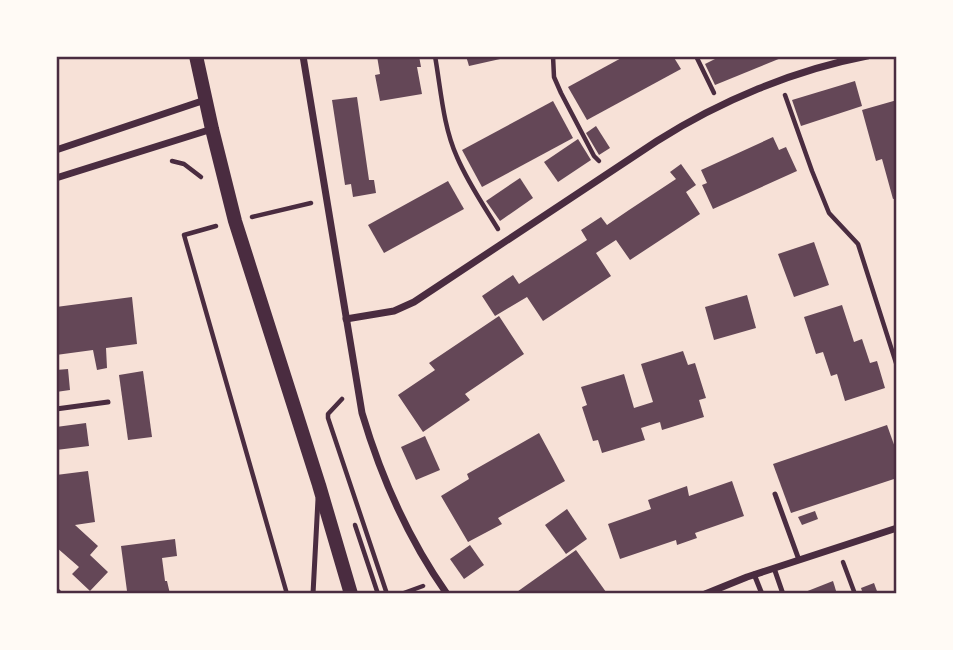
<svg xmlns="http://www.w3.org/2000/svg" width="953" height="650" font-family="Lora,serif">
  <rect width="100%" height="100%" fill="#f7e1d7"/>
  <g fill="#644757">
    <path d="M377,56H419L421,67H417L422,94L380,101L375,75L380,74Z"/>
    <path d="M466,56H509V57L469,66Z"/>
    <path d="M625,56H673L681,69L587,120L568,87Z"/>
    <path d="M721,56H786L715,85L705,64Z"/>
    <path d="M855,81L862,106L801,126L792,100Z"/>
    <path d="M357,97L369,180H374L376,193L353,197L351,184L345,185L332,100Z"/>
    <path d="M897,100V198L893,199L882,159L876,161L862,110Z"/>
    <path d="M553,101L573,138L482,187L462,150Z"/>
    <path d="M596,126L610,148L599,155L586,133Z"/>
    <path d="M773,137L779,150L786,147L797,171L713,209L702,185L707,183L701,170Z"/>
    <path d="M578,139L591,160L558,182L544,162Z"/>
    <path d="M681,164L696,185L686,192L700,214L630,260L616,240L596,253L611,276L543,321L527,297L495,316L482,296L513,275L519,284L587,240L581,230L601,217L607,225L629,210L676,179L670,172Z"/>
    <path d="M520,178L533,198L500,221L486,201Z"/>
    <path d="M448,181L464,209L384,253L368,225Z"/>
    <path d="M814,242L829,285L794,297L778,254Z"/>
    <path d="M747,295L756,328L714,340L705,307Z"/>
    <path d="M132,297L137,344L106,348L107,368L97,370L93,350L56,355V307Z"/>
    <path d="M842,305L854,342L862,339L870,363L877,361L885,388L845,401L837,374L831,376L823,352L816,354L804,317Z"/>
    <path d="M499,316L524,354L465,394L470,400L423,432L398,395L435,370L429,363Z"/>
    <path d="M683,351L688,365L695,363L706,398L699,400L704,417L662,430L660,422L641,428L645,440L602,453L598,440L593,441L582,407L587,405L581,387L624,374L634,408L653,402L641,364Z"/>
    <path d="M68,369L70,390L56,392V370Z"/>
    <path d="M143,371L152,437L128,440L119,375Z"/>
    <path d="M86,423L89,446L56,450V427Z"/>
    <path d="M887,425L897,453V478L791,513L773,464Z"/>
    <path d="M539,433L565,481L498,518L502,524L468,542L441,496L469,479L467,474Z"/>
    <path d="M425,436L440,470L416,480L401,447Z"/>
    <path d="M88,471L95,522L75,525L98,546L90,555L108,572L90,591L72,574L79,567L56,547V475Z"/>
    <path d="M732,481L744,516L695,533L697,538L677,545L676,540L620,559L608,524L651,509L648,500L687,486L689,496Z"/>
    <path d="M567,509L587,539L566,554L545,525Z"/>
    <path d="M815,511L818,519L802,525L798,517Z"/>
    <path d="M175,539L177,556L162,558L165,581H167L170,594H130L129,591H127L121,546Z"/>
    <path d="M470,545L484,565L464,579L450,559Z"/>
    <path d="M576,550L606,592L603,594H514Z"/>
    <path d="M833,581L837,594H800Z"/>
    <path d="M874,583L878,594H863L861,588Z"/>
  </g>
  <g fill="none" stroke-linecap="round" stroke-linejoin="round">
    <g stroke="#4a2c40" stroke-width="4.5">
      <path d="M435,56C441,90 443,126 457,157C468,183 484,206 498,229"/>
      <path d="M553,56L554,77L561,93L594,156L599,161"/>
      <path d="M696,56L714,93"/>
      <path d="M785,95L812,171L829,213L858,244L897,366"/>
      <path d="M172,161L184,164L201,177"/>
      <path d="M252,217L311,203"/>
      <path d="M216,226L184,235L287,594"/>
      <path d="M342,399L328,414V418L387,594"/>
      <path d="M355,525L378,594"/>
      <path d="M843,562L855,594"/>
      <path d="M401,594L423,586"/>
    </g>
    <g stroke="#4a2c40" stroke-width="5">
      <path d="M56,409L108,402"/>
      <path d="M775,494L799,560"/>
      <path d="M774,568L783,594"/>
      <path d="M754,574L762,594"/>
      <path d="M313,594L318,499"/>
    </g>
    <g stroke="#4a2c40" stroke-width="7">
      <path d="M303,56L362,413C381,477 409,540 447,594"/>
      <path d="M56,150L205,100"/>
      <path d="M56,178L212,129"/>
      <path d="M346,319L394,311L414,302L657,141C720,101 794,70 867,56"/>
      <path d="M56,591L59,594"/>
      <path d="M705,594L747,577L897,528"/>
    </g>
    <path stroke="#4a2c40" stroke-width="14" d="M196,56L212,129L235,221L319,485L351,594"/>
  </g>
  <rect width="953" height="650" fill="none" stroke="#fffaf5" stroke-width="116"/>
  <rect x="58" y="58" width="837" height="534" fill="none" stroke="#4a2c40" stroke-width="2.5"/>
</svg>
